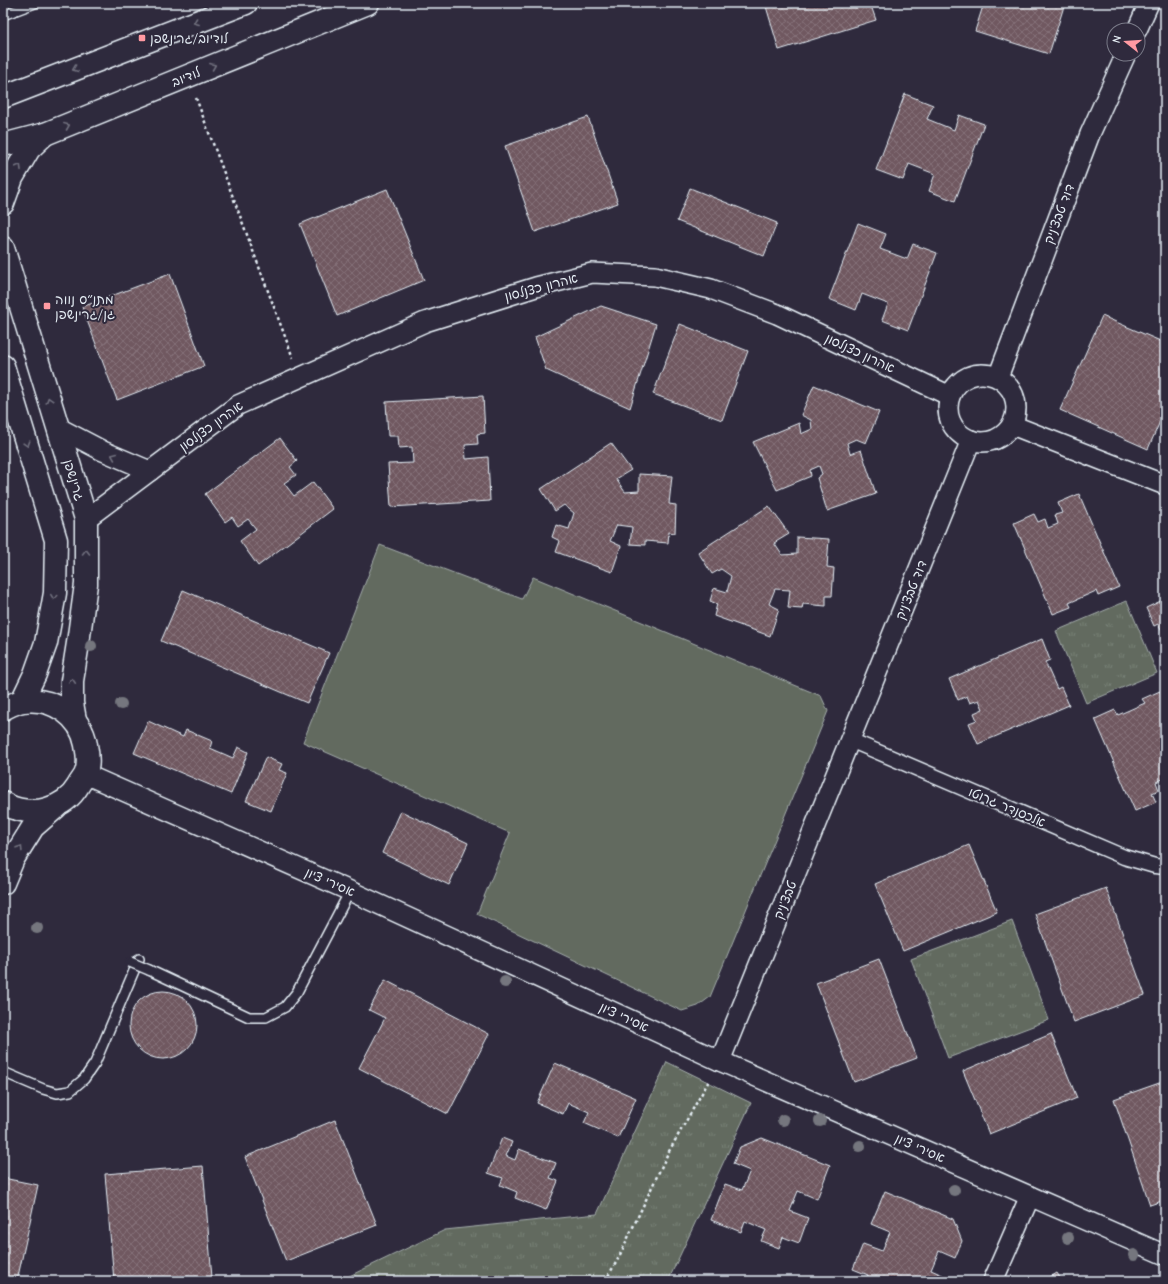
<svg xmlns="http://www.w3.org/2000/svg" width="1168" height="1284" font-family="'Comic Neue','Playpen Sans Hebrew',sans-serif">
  <defs>
    <pattern id="park-tufts" width="24" height="20" patternUnits="userSpaceOnUse"><rect width="24" height="20" fill="#626b5f"/><path d="M3 7l-1-3M5 7V3M7 7l1-3M15 17l-1-3M17 17v-4M19 17l1-3" fill="none" stroke="#788177"/></pattern>
    <pattern id="building-cross-hatch" width="8" height="8" patternUnits="userSpaceOnUse"><rect width="8" height="8" fill="#6f5860"/><path d="M0 0l8 8M0 8l8-8" fill="none" stroke="#847078"/></pattern>
  </defs>
  <rect width="100%" height="100%" fill="#2f2a3d"/>
  <filter id="ink" filterUnits="userSpaceOnUse"><feTurbulence type="fractalNoise" baseFrequency=".025" numOctaves="2"/><feDisplacementMap in="SourceGraphic" scale="8" xChannelSelector="R" yChannelSelector="G"/><feConvolveMatrix kernelMatrix="1 2 1 2 8 2 1 2 1" color-interpolation-filters="sRGB"/></filter>
  <g filter="url(#ink)">
    <path fill="#626b5f" stroke="#a5aeac" d="M380,545L522,599L533,577L821,696L828,711L710,997L698,1006L682,1011L477,914L510,833L303,742Z"/>
    <g fill="url(#park-tufts)" stroke="#a5aeac">
      <path d="M1127,601L1157,673L1086,703L1056,631Z"/>
      <path d="M1012,921L1049,1020L948,1058L911,959Z"/>
      <path d="M667,1062L751,1103L668,1281H339L445,1230L597,1214Z"/>
    </g>
    <g fill="url(#building-cross-hatch)" stroke="#e8f1f8">
      <path d="M765,3H870L876,20L779,50Z"/>
      <path d="M984,3H1065L1049,54L975,31Z"/>
      <path d="M905,94L933,105L927,119L954,130L959,115L984,124L955,201L929,191L935,174L909,164L903,180L876,170Z"/>
      <path d="M588,117L618,203L535,232L505,146Z"/>
      <path d="M690,188L777,223L764,256L677,221Z"/>
      <path d="M387,189L424,280L337,316L300,224Z"/>
      <path d="M858,223L886,234L880,249L907,259L913,244L937,253L908,330L882,320L888,304L862,294L856,310L829,299Z"/>
      <path d="M170,274L204,366L117,400L82,307Z"/>
      <path d="M601,306L656,324L630,408L546,370L535,337Z"/>
      <path d="M1102,316L1165,343V410L1148,449L1060,410Z"/>
      <path d="M680,324L748,351L722,420L653,394Z"/>
      <path d="M814,385L879,412L866,443L856,439L847,443L850,454L861,450L876,494L827,511L817,478L822,474L819,466L810,470L811,476L777,490L753,442L799,423L801,434L812,429L811,420L801,415Z"/>
      <path d="M483,396L485,433L477,434L478,444L465,445L466,459L488,457L490,501L391,507L388,464L413,463L412,447L399,448L398,436H388L386,402Z"/>
      <path d="M280,438L297,461L290,467L296,475L284,483L294,496L313,482L333,509L258,566L240,541L256,529L248,519L238,526L232,517L225,522L205,494Z"/>
      <path d="M611,443L631,470L616,479L625,492L639,491V474L672,476L669,504L676,505L675,533L669,532L668,543L645,541V545L630,544L632,527L617,525L610,541L621,546L612,572L556,552L560,541L552,537L556,525L569,529L574,513L564,505L555,511L541,489Z"/>
      <path d="M1079,494L1119,587L1098,596L1096,591L1069,603L1071,607L1053,614L1014,523L1034,514L1038,522L1045,519L1048,528L1058,524L1055,515L1062,513L1058,503Z"/>
      <path d="M769,506L789,534L774,543L782,555L797,554V537L829,539L827,567L834,568L832,596H826V606L803,604L802,609L788,608L790,590L775,589L769,604L779,609L770,636L714,616L717,604L710,601L714,588L727,592L731,576L721,569L712,574L698,552Z"/>
      <path d="M183,590L329,653L307,703L161,641Z"/>
      <path d="M1165,599V638L1158,624L1154,626L1146,608Z"/>
      <path d="M1042,639L1050,660L1045,662L1057,689L1061,687L1069,705L978,744L969,723L977,720L974,713L983,709L979,700L970,703L967,696L958,700L949,679Z"/>
      <path d="M1160,691L1165,703V778L1156,782L1159,790L1152,793L1156,802L1135,811L1095,719L1115,710L1118,715L1145,703L1142,699Z"/>
      <path d="M148,721L183,737L186,730L212,741L210,748L233,758L238,747L248,752L231,794L134,753Z"/>
      <path d="M266,757L282,764L279,770L287,773L271,811L246,801Z"/>
      <path d="M401,811L468,843L449,885L382,853Z"/>
      <path d="M969,845L997,912L903,951L875,884Z"/>
      <path d="M1106,888L1145,995L1074,1022L1035,914Z"/>
      <path d="M879,959L917,1058L854,1082L816,983Z"/>
      <path d="M385,980L489,1034L448,1114L359,1068L385,1018L369,1010Z"/>
      <circle cx="163" cy="1025" r="34"/>
      <path d="M1051,1034L1077,1098L989,1134L963,1071Z"/>
      <path d="M555,1063L636,1098L618,1138L584,1123L589,1112L568,1103L563,1114L537,1103Z"/>
      <path d="M1165,1081V1200L1150,1205L1114,1099Z"/>
      <path d="M335,1120L377,1225L286,1261L245,1157Z"/>
      <path d="M502,1138L512,1142L506,1156L515,1160L519,1149L556,1163L550,1178L558,1181L546,1210L515,1198L517,1192L500,1185L503,1178L488,1173Z"/>
      <path d="M762,1138L830,1165L817,1199L798,1191L790,1211L808,1218L799,1243L783,1237L779,1248L761,1241L766,1230L745,1221L741,1232L711,1220L725,1184L742,1190L750,1171L733,1164L740,1147Z"/>
      <path d="M203,1166L212,1278L174,1281H114L105,1174Z"/>
      <path d="M3,1178L38,1185L17,1281H3Z"/>
      <path d="M885,1191L953,1219L962,1241L955,1258L939,1251L931,1270L947,1277L946,1281H866L868,1275L853,1269L863,1244L882,1251L890,1232L871,1224Z"/>
      <path d="M1057,1273L1062,1281H1044Z"/>
    </g>
    <g fill="none" stroke-linecap="round" stroke-linejoin="round">
      <g stroke="#e8f1f8" stroke-width="12">
        <g id="service">
          <path d="M3,15L35,3"/>
          <path d="M149,970L249,1017H266L285,1007L297,992L350,891"/>
          <path d="M3,1072L43,1089L57,1093L70,1091L84,1079L95,1063L139,959"/>
        </g>
      </g>
      <g stroke="#e8f1f8" stroke-width="17">
        <path id="pedestrian" d="M850,740L1124,857L1155,866L1165,867"/>
      </g>
      <g stroke="#e8f1f8" stroke-width="22">
        <g id="minor">
          <path d="M1137,30L1149,3"/>
          <circle cx="982" cy="408" r="34"/>
          <path d="M998,377L1090,134L1126,54"/>
          <path d="M1012,425L1165,485"/>
          <path d="M57,427L103,451L150,471"/>
          <path d="M86,519L238,405L425,322L536,287L592,273L655,276L711,289L777,314L950,396"/>
          <path d="M85,774L350,891L720,1061L1165,1255"/>
          <path d="M720,1061L971,440"/>
          <path d="M993,1281L1030,1196"/>
        </g>
      </g>
      <g stroke="#e8f1f8" stroke-width="25">
        <g id="tertiary">
          <path d="M3,248L86,519V584L78,643L72,681V703L75,720"/>
          <path d="M3,366L56,540L55,593L46,643L35,674L22,701"/>
          <path d="M3,709C9,706 16,702 23,701C53,697 81,716 86,745C88,755 89,767 85,775C83,779 80,782 78,786C71,798 61,805 47,809C33,813 16,811 3,803"/>
          <path d="M3,883L13,859L33,827L56,807"/>
        </g>
      </g>
      <g stroke="#e8f1f8" stroke-width="25">
        <g id="secondary">
          <path d="M3,97L246,3"/>
          <path d="M3,145L45,134L368,3"/>
          <path d="M3,203L12,178L29,149L45,134"/>
        </g>
      </g>
      <g stroke="#e8f1f8" stroke-width="2.5" stroke-dasharray="3 3" stroke-linecap="butt">
        <path d="M196,98L293,358"/>
        <path d="M605,1281L617,1261L668,1153L710,1079"/>
      </g>
      <use href="#service" stroke="#2f2a3d" stroke-width="9"/>
      <use href="#pedestrian" stroke="#2f2a3d" stroke-width="14"/>
      <use href="#minor" stroke="#2f2a3d" stroke-width="19"/>
      <use href="#tertiary" stroke="#2f2a3d" stroke-width="22"/>
      <use href="#secondary" stroke="#2f2a3d" stroke-width="22"/>
      <g stroke="#e8f1f8" stroke-width="12" stroke-linecap="butt">
        <path id="service-bridge" d="M130,962L149,970"/>
      </g>
      <use href="#service-bridge" stroke="#2f2a3d" stroke-width="9"/>
    </g>
    <g fill="#74767e">
      <circle cx="91" cy="646" r="6"/>
      <circle cx="121" cy="704" r="6"/>
      <circle cx="37" cy="928" r="6"/>
      <circle cx="505" cy="982" r="6"/>
      <circle cx="783" cy="1120" r="6"/>
      <circle cx="820" cy="1121" r="6"/>
      <circle cx="860" cy="1146" r="6"/>
      <circle cx="954" cy="1190" r="6"/>
      <circle cx="1068" cy="1238" r="6"/>
      <circle cx="1134" cy="1255" r="6"/>
    </g>
    <defs><path id="oneway-chevron" d="M-2-3.5L2.5 0L-2 3.5" fill="none" stroke-width="1.6" stroke-linecap="round" stroke-linejoin="round"/></defs>
    <g stroke="#70707e">
      <use href="#oneway-chevron" transform="translate(196 22) rotate(159)"/>
      <use href="#oneway-chevron" transform="translate(213 66) rotate(-22)"/>
      <use href="#oneway-chevron" transform="translate(75 69) rotate(159)"/>
      <use href="#oneway-chevron" transform="translate(67 126) rotate(-22)"/>
      <use href="#oneway-chevron" transform="translate(19 167) rotate(-60)"/>
      <use href="#oneway-chevron" transform="translate(49 400) rotate(-107)"/>
      <use href="#oneway-chevron" transform="translate(27 444) rotate(73)"/>
      <use href="#oneway-chevron" transform="translate(114 456) rotate(-157)"/>
      <use href="#oneway-chevron" transform="translate(86 552) rotate(-90)"/>
      <use href="#oneway-chevron" transform="translate(54 597) rotate(98)"/>
      <use href="#oneway-chevron" transform="translate(72 681) rotate(-86)"/>
      <use href="#oneway-chevron" transform="translate(20 848) rotate(-58)"/>
    </g>
  </g>
  <g fill="#ff9aa2" stroke="#2f2a3d" stroke-width="1.5">
    <rect x="138" y="34" width="8" height="8" rx="2"/>
    <rect x="43" y="302" width="8" height="8" rx="2"/>
  </g>
  <g text-anchor="middle" dominant-baseline="central" stroke-width="4" stroke-linejoin="round" paint-order="stroke">
    <g font-size="13" fill="#e8f1f8" stroke="#2f2a3d" text-anchor="start">
      <text x="150" y="38">לודיוב/גרינשפן</text>
      <text x="55" y="299">מתנ״ס נווה<tspan x="55" dy="15">גן/גרינשפן</tspan></text>
    </g>
    <g font-size="13" fill="#e8f1f8" stroke="#2f2a3d">
      <text transform="translate(186 77) rotate(-22)">לודיוב</text>
      <text transform="translate(1059 214) rotate(-69)">דוד טבצ'ניק</text>
      <text transform="translate(541 287) rotate(-15)">אהרון כצנלסון</text>
      <text transform="translate(860 353) rotate(25)">אהרון כצנלסון</text>
      <text transform="translate(211 426) rotate(-36)">אהרון כצנלסון</text>
      <text transform="translate(74 480) rotate(73)">גרינשפן</text>
      <text transform="translate(911 590) rotate(-68)">דוד טבצ'ניק</text>
      <text transform="translate(1007 807) rotate(23)">אלכסנדר גרוטו</text>
      <text transform="translate(330 882) rotate(24)">אסירי ציון</text>
      <text transform="translate(785 900) rotate(-68)">טבצ'ניק</text>
      <text transform="translate(624 1017) rotate(25)">אסירי ציון</text>
      <text transform="translate(920 1148) rotate(24)">אסירי ציון</text>
    </g>
  </g>
  <rect width="1168" height="1284" fill="none" stroke="#2f2a3d" stroke-width="16"/>
  <rect x="8" y="8" width="1152" height="1268" fill="none" stroke="#e8f1f8" stroke-width="1.5" filter="url(#ink)"/>
  <g transform="translate(1126 42) rotate(287)"><circle r="19" fill="#2f2a3d" stroke="#797a88"/>
  <path d="M0-3L7 15L0 10L-7 15Z" fill="#ff9aa2"/>
  <text y="-6" font-size="11" font-weight="bold" text-anchor="middle" fill="#e8f1f8">N</text>
  </g>
</svg>
